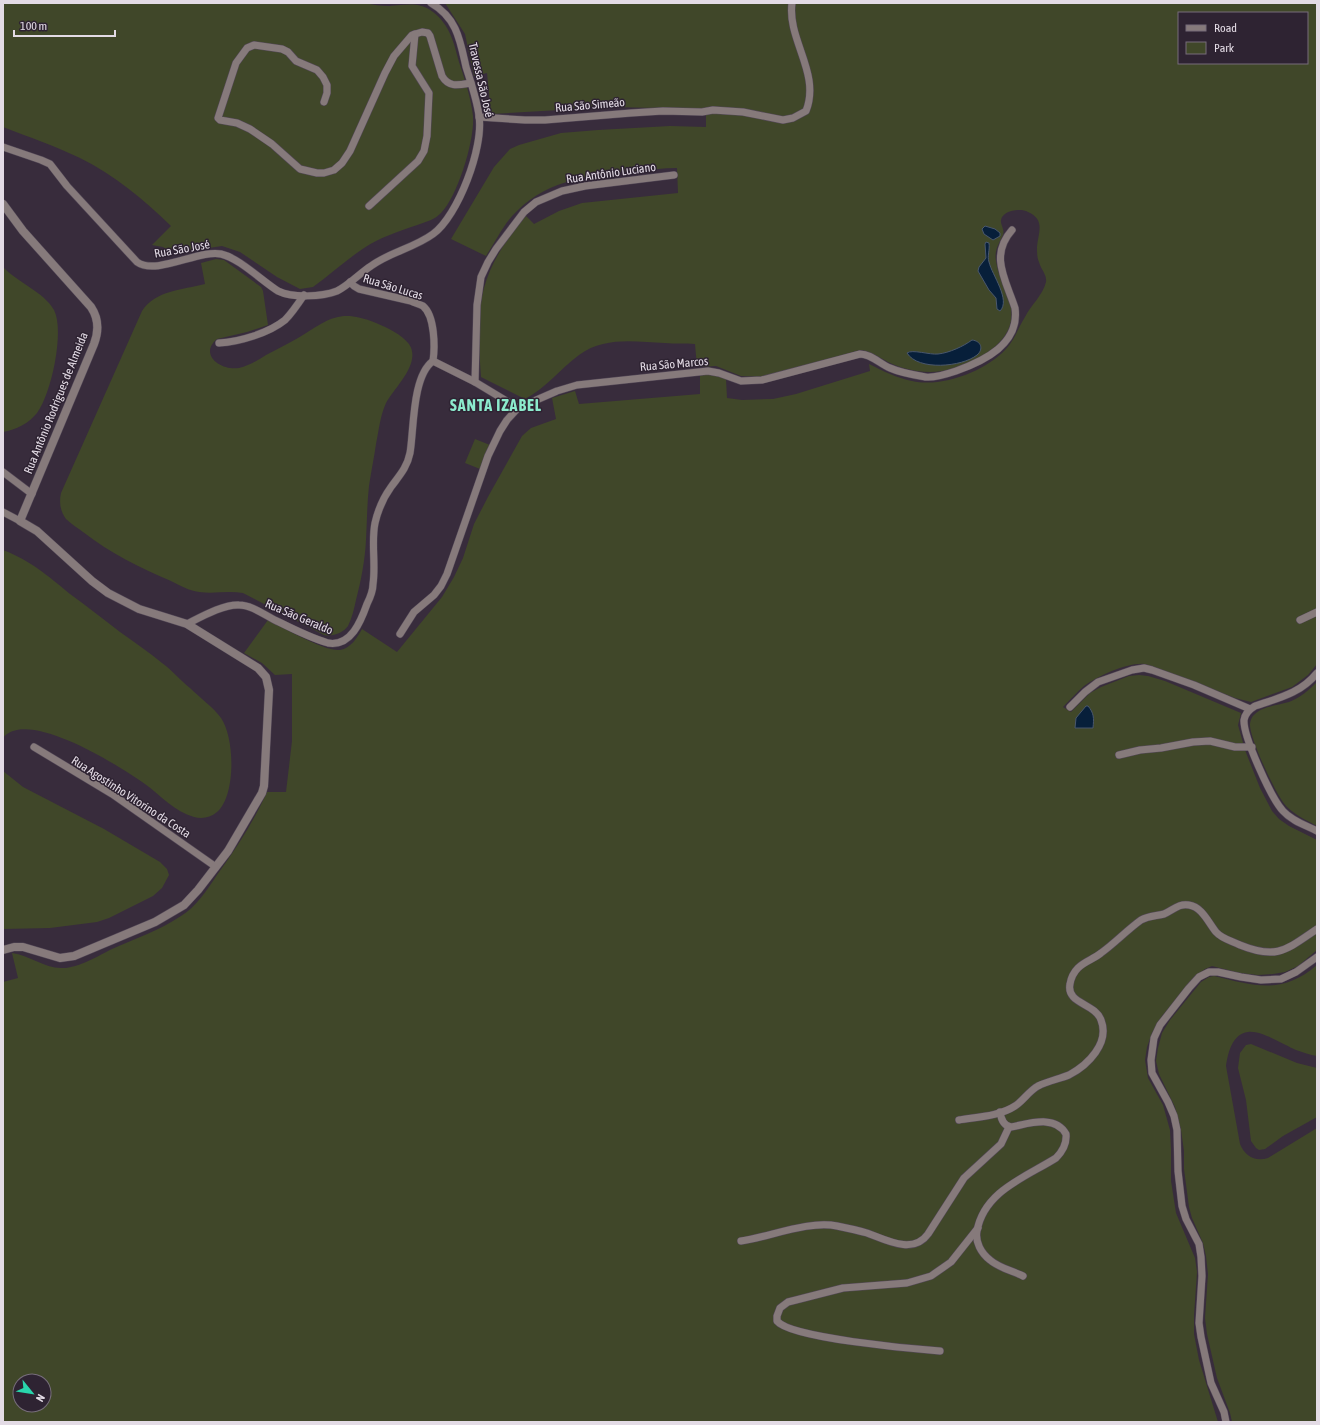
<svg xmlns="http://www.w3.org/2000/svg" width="1320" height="1425" font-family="'Asap Condensed',sans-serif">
  <rect width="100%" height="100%" fill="#382c3c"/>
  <g fill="#404729" fill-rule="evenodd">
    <path d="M3,3H365C373,5 381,6 389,6C406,5 419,1 433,12C450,25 454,43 459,62C465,80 471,98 473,116C475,139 458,196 441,213C438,216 435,218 431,220C413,227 394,232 376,241C353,253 334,272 313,287L300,289L277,277L240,252L222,246L196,250H168L163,247L152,245L171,226C144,200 115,175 80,158C55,146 29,137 3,127Z"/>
    <path d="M445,3H1317V664L1308,675L1292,687L1251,702L1235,698L1157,668C1153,667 1149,665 1145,664C1128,662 1098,676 1084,686C1077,692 1070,700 1063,707L1071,712L1090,693L1101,687L1129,676L1139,675L1148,676L1165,681L1241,713L1238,725L1245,750L1260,788L1272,811L1279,819L1289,826L1317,840V950L1298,966L1285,972L1273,974L1258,975L1240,973L1212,966L1205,969L1196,976L1162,1016L1152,1033L1147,1047L1145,1060L1148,1078L1163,1105L1170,1130L1171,1149V1181L1176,1213L1195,1258L1197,1272L1194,1315V1334L1199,1360L1218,1422H3V982L18,978L12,953C29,955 44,968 61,968C77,969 98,956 112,949C135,939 160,930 181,916C196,907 207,890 217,875C236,849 254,821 267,792H286L292,741V674L275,675L262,663L244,653L268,620C282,627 325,652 340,650C351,648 357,638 362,629L397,652L442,597L454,577L463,558L474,524L489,495L522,436L531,428L556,419L552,398L575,391L579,404L700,394V374L715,375L726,379L727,398L742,400L773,399L796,394L870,371L869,364C883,371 897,378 912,381C942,388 986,371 1006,349C1015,339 1018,328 1025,317C1031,305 1043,295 1046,282C1047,274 1041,270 1039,262C1037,258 1037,252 1037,247C1038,233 1046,220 1028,212C1021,208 1003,210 1001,220C1000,225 1005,229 1003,235C999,244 994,250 996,261C998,277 1008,292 1011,308C1018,343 970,367 942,371C924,374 905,370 888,362C879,357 870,351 860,350L771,375L759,377L741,376L716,366L697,367L695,344C685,343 675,344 665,343C636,342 605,336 579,355C560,369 546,388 525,399L481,377C479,350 477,313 484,288C491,262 508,236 526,216L534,224L559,211L582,203L678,193L677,168C663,168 648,170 634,171C592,175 549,179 517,211C504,223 496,241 486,256L451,239L494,167L510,149L519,145L561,133L598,130L670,126L706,127V109L611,107L491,114L487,73L474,76L465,34ZM1179,13H1307V63H1179ZM20,1381H44V1405H20Z"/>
    <path d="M216,259L224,260L261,287L263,291L268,325L247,332L217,339C198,355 222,371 239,368C249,366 258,360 266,355C277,349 288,344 298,338C329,319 339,308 376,323C388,328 401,334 409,344C422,363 394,388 386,403C380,416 379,430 376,444C374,458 371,472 369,486C367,504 367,522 366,540C365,560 361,581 356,600C354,609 352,618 348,626C343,633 332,637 324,635L243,593C227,590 210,595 194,591C186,589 179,585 171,581C140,568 110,553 83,532C78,528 71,524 66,519C60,511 59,502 61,493L142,311C156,290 182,290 205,284L201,263Z"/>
    <path d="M3,267C17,282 44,292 54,310C65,331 51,395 37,413C29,423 16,430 3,432Z"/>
    <path d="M475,439L490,445L480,469L465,463Z"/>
    <path d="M3,550C31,561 47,575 70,594C87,606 103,619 120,632C134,642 149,652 162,663C172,670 180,680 190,688C200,698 213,707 221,718C235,738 236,796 217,812C210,818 202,819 194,817C175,812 160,795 145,784C121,767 27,707 3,738Z"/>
    <path d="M1317,682V826C1306,820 1295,815 1286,806C1276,795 1250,739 1250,725C1250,721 1252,716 1255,714C1263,706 1279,705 1289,702C1300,698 1309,690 1317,682Z"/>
    <path d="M3,771L23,787L104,829L160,862L167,869L169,875L162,888L153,896L109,918L97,922L50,928L3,929Z"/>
    <path d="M1317,965V1056C1310,1055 1303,1052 1296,1050C1284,1045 1261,1030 1248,1032C1232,1034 1228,1053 1226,1066L1240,1144C1245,1156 1255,1162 1268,1158L1317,1128V1422H1232L1230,1413L1217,1378L1207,1334L1205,1318L1208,1274L1206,1256L1203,1243L1192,1218L1189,1207L1184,1169V1151L1181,1130L1175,1107L1159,1074L1156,1061L1158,1048L1162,1033L1170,1020L1201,982L1209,977L1214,976C1255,986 1282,995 1317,965Z"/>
    <path d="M1251,1044L1297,1063L1317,1068V1117L1283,1136L1265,1149L1259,1150L1256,1148L1251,1141L1246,1100L1238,1068L1240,1053L1246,1045Z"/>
  </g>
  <g fill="#071f3a" stroke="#49576d">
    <path d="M985,226L995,229L1000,233V236L993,240L984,234L982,229Z"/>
    <path d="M986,242L989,243C990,250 987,256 989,262C992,275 1011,300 1000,311L997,309L996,298L989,290L978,271L979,267L986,258L985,244Z"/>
    <path d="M972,340C981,341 984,349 977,355C962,367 918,371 907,353C912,349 930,355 938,354C949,353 964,346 972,340Z"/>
    <path d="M1086,706H1088C1094,713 1094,718 1093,728H1075L1076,718Z"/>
  </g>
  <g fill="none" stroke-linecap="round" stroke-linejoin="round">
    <g stroke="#534857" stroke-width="8">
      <g id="minor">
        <path d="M324,102L327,93V85L323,77L317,70L296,61L288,52L282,49L254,45L247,48L236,63L218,118L220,120L237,123L250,129L272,144L300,169L317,173H324L334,170L342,163L350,151L385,73L394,56L412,35L422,32L428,33L430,36L442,76C449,88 459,85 471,83"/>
        <path d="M479,117L525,120H545L631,113L663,111L702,112L713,110L743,112L783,120L793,118L806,111C821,73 787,40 792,3"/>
        <path d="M3,147L41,160L50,164L67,186L137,262C156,276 200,249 221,254C239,258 262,281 278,291C292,298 322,297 337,291C349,285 360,273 371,266C390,252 414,248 433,234C458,216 484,147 479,116C477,100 471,83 466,67C460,40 457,18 431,3"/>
        <path d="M369,206L418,161L424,151L427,136L429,93L412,66L415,34"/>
        <path d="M350,282L354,286L359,289L411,301C415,303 419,304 423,306C435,316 435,347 433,361"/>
        <path d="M219,343C239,342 269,333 285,320C292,313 298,304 304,295"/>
        <path d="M433,361L475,382L518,408"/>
        <path d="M475,382L477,305L481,277L488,262L496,249L524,212L536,202L562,191L585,186L674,175"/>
        <path d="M3,472L32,494"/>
        <path d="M3,512L20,521"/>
        <path d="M1300,620L1317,612"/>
        <path d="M187,624C201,617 224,604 239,605C253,605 267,617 279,622C295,630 311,638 328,643C351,647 361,621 367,604C370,598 373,591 373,584C376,564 371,542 375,523C378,510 383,498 391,487C399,476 407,468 410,453C414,430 412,376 433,361"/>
        <path d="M400,634L414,612L434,595L441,586L447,574L488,456L500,431L507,420L518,408L557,391L577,385L708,371L719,373L741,381L762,380L860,354C871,354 880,364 890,368C901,373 914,375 926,377C935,378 947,374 956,371C984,361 1020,344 1015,308C1006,280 989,256 1012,230"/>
        <path d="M1317,673C1301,693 1279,698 1255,706C1250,709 1245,713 1244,720C1243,736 1271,798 1283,811C1292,821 1305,825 1317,831"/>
        <path d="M1070,707L1085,692L1098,682L1132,670L1144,668L1152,670L1194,685L1250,709"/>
        <path d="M34,747L112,794L216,867"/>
        <path d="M1119,755L1140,750L1161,748L1193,742L1210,741L1235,747H1252"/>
        <path d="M1000,1112C1001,1119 1004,1126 1011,1127C1028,1124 1055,1114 1066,1134C1067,1144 1063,1151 1056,1158C1026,1177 984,1191 977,1231C975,1242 981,1253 990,1260C999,1268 1013,1271 1023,1276"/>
        <path d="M959,1120C977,1117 1000,1116 1015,1106C1023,1101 1029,1091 1038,1086C1048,1081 1059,1079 1069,1075C1088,1065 1110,1043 1101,1020C1095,1003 1066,1004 1070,984C1071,978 1074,972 1078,968C1085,961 1094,959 1101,953C1115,943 1127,930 1141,920C1148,916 1156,916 1164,914C1173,910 1179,903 1189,905C1202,907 1208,922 1216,932C1222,939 1232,941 1240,945C1277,960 1286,950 1317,929"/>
        <path d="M741,1241C769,1237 809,1220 837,1226C847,1228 857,1230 867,1233C886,1240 913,1255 928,1234L964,1178L1001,1144L1009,1127"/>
        <path d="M940,1351C913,1349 790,1338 777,1321V1316L780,1308L788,1302L796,1300L843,1288L907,1283L931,1276L951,1262L978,1228"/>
        <path d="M1226,1422L1224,1412L1211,1383L1201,1337L1199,1323L1202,1276L1201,1257L1199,1244L1186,1219L1182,1206L1178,1171L1177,1130L1174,1116L1168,1102L1152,1073L1151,1060L1154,1038L1160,1025L1189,988L1199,977L1209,972H1218L1241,977L1261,980L1281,979L1296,972L1317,957"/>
      </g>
    </g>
    <g stroke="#534857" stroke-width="9">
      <path id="tertiary" d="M3,204L23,231L91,307C99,319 99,331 94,344L20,521L37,531L92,581L108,593L139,609L187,624L258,668L266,677L269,690L264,786L262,793L228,851L198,890L184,905L155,922L74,956L60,958L23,947H14L3,950"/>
    </g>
    <use href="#minor" stroke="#867a7b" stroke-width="7"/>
    <use href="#tertiary" stroke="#867a7b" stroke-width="8"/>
  </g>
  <g text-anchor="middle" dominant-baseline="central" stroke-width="3" stroke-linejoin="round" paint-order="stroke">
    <g font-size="12" fill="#e3dbe5" stroke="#2e2332">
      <text transform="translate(481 80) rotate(77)">Travessa São José</text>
      <text transform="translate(590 105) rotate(-5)">Rua São Simeão</text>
      <text transform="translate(611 173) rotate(-8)">Rua Antônio Luciano</text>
      <text transform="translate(182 249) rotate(-10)">Rua São José</text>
      <text transform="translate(393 287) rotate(17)">Rua São Lucas</text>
      <text transform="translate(674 364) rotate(-5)">Rua São Marcos</text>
      <text transform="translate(56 403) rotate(-68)">Rua Antônio Rodrigues de Almeida</text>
      <text transform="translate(299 617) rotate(23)">Rua São Geraldo</text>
      <text transform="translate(131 797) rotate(33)">Rua Agostinho Vitorino da Costa</text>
    </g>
    <g font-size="16" font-weight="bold" letter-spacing="1" fill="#8cebcd" stroke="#2e2332">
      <text x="496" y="405">SANTA IZABEL</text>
    </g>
  </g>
  <rect width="1320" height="1425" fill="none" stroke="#e3dbe5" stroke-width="8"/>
  <rect x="1178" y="12" width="130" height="52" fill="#2e2332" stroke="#766d7a"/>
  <rect x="1186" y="25" width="20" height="6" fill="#867a7b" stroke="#766d7a"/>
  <text x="1214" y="32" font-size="12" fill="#e3dbe5">Road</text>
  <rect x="1186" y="42" width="20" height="12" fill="#404729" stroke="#766d7a"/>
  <text x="1214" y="52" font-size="12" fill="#e3dbe5">Park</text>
  <g transform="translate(32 1393) rotate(120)"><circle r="19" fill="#2e2332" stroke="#766d7a"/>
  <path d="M0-3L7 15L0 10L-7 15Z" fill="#29d5ac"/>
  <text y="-6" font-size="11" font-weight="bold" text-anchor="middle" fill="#e3dbe5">N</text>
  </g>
  <path d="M14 30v6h101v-6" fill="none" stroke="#e3dbe5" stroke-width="2"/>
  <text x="20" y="30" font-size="12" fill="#e3dbe5" stroke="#2e2332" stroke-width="3" paint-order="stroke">100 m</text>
</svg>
